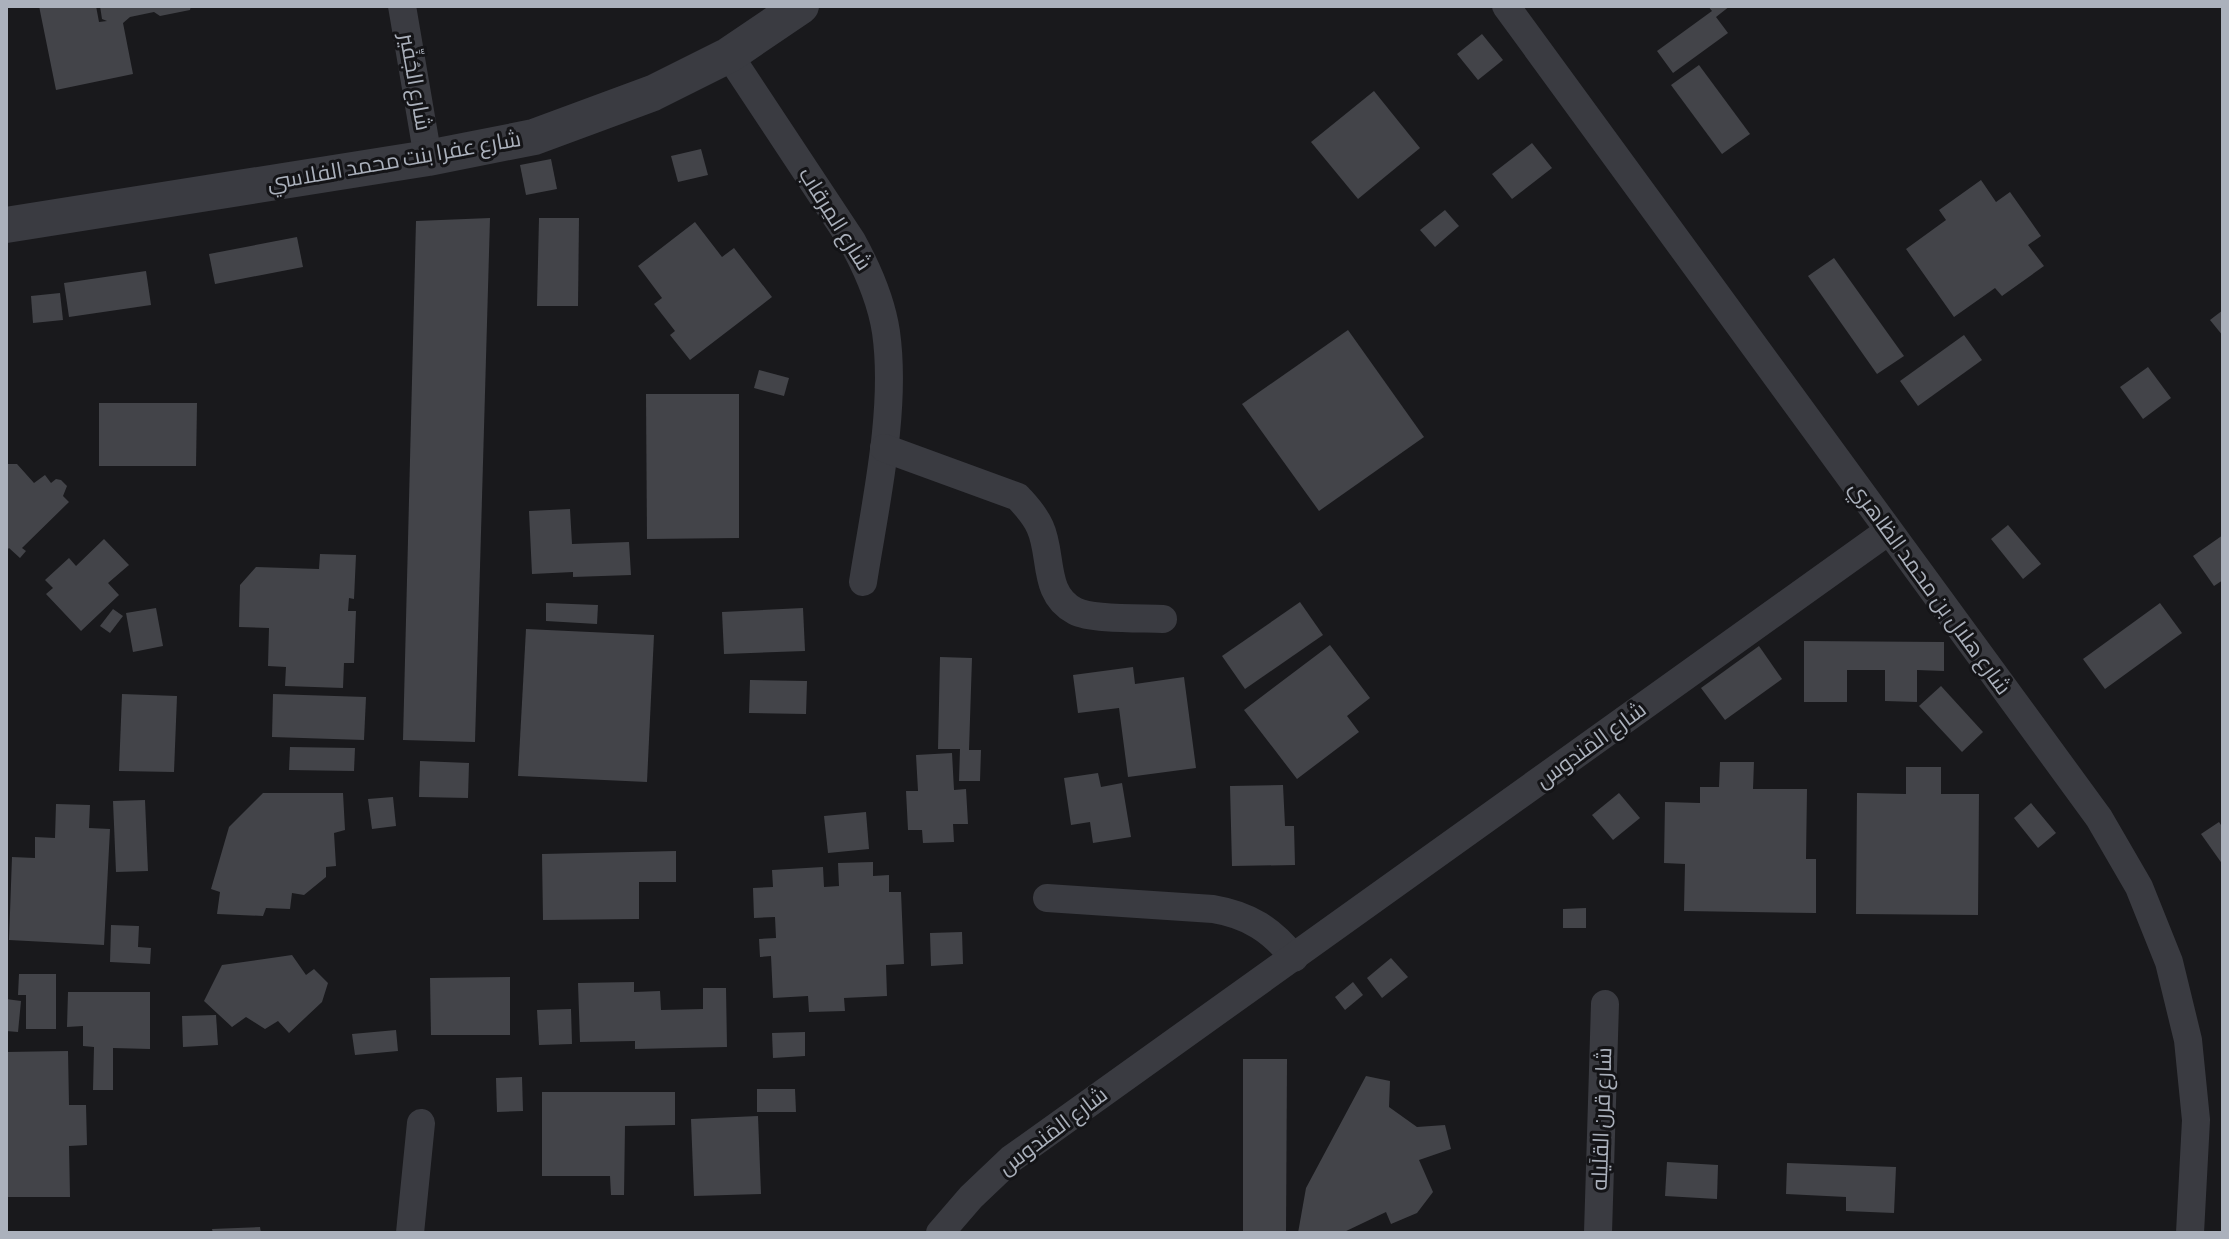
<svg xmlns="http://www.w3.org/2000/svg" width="2229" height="1239" font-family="'Alegreya Sans',Cairo,sans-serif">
  <rect width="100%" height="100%" fill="#19191c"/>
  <g fill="#434449">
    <path d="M39,6H96L99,22L107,21L102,19L100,6H191L190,10L160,16L154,12L130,17L123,23L133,74L56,90Z"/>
    <path d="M1708,6H1730L1716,17L1728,33L1673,73L1657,51L1712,11Z"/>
    <path d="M1482,34L1503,60L1478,80L1457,54Z"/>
    <path d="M1699,65L1750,134L1722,154L1671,85Z"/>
    <path d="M1374,91L1420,148L1358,199L1311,142Z"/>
    <path d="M1532,143L1552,168L1512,199L1492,174Z"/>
    <path d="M701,149L708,175L678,182L671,156Z"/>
    <path d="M551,159L557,189L526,195L520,165Z"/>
    <path d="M1981,180L1996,202L2010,192L2041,236L2028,245L2044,266L2002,296L1995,288L1954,317L1906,249L1946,220L1939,210Z"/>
    <path d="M1445,210L1459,226L1435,247L1420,230Z"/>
    <path d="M490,218L475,742L403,740L416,221Z"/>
    <path d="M539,218H579L578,306H537Z"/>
    <path d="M695,222L722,257L734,248L772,297L690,360L670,335L675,331L654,304L662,298L638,266Z"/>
    <path d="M297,237L303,267L215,284L209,254Z"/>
    <path d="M1834,258L1904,356L1877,374L1808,276Z"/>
    <path d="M146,271L151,305L69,317L64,283Z"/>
    <path d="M60,293L63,320L33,323L31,296Z"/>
    <path d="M2223,310V336L2210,320Z"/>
    <path d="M1348,330L1424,437L1319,511L1242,404Z"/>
    <path d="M1964,335L1982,360L1918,406L1900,381Z"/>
    <path d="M2148,367L2171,398L2143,419L2120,387Z"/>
    <path d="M759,370L789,378L784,396L754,388Z"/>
    <path d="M646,394H739V538L647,539Z"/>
    <path d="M99,403H197L196,466H99Z"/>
    <path d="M6,464H17L34,483L45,475L51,483L56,479L61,480L67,486L63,496L69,502L22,548L26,551L20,558L9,548L6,551Z"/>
    <path d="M570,509L572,544L629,542L631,575L573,577V572L532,574L529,511Z"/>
    <path d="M2008,525L2041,564L2023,579L1991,539Z"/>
    <path d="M2223,535V580L2214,586L2193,556Z"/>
    <path d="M104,539L129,565L108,583L119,595L81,631L46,594L53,588L45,580L69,558L76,566Z"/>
    <path d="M320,554L356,555L354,599L349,598L348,611H356L354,663H344L343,688L285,686L286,667L268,666L269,628L239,627L240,585L256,567L319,569Z"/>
    <path d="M1300,602L1323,635L1245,689L1222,656Z"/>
    <path d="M546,603L598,605L597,624L546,621Z"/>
    <path d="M2160,603L2182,633L2105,689L2083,659Z"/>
    <path d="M156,608L163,646L133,652L126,613Z"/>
    <path d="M803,608L805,651L724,654L722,612Z"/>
    <path d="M113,609L123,616L110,633L100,626Z"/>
    <path d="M526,629L654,635L647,782L518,776Z"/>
    <path d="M1804,641L1944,642V671L1917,670V702L1885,701V670H1847V702H1804Z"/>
    <path d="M1330,645L1370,698L1347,716L1359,732L1297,779L1244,710Z"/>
    <path d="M1759,646L1782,679L1725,720L1701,688Z"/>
    <path d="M940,657L972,658L969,750H981L980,781H959L960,749H938Z"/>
    <path d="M1133,667L1135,684L1184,677L1196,768L1128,777L1119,708L1078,713L1073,675Z"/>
    <path d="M750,680L807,681L806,714L749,713Z"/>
    <path d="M1941,686L1983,732L1962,752L1919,706Z"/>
    <path d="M122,694L177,696L174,772L119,771Z"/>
    <path d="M273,694L366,697L364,740L272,737Z"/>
    <path d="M290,747L355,748L354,771L289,770Z"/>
    <path d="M952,753L954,790L966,789L968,824H953L954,842L923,843L922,830H908L906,791H918L916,755Z"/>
    <path d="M420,761L469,763L468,798L419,797Z"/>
    <path d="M1720,762H1754L1753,789H1807L1806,859H1816V913L1684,911L1685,864L1664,863L1665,802L1700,803V787H1719Z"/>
    <path d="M1906,767H1941V794H1979L1978,915L1856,914L1857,793L1906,794Z"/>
    <path d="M1098,773L1101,787L1122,783L1131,837L1093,843L1090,822L1071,825L1064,778Z"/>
    <path d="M1283,785L1285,826H1294L1295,865L1232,866L1230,786Z"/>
    <path d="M263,793H343L345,830L334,833L336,866L326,867V877L304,895L292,893L290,909L266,908L263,916L217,914L220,892L211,889L229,827Z"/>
    <path d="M1619,793L1640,818L1613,840L1592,815Z"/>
    <path d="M393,797L396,826L372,829L368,799Z"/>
    <path d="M145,800L148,871L116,872L113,801Z"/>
    <path d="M2031,803L2056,833L2038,848L2014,818Z"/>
    <path d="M56,804L90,805L89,828L110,829L104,945L9,940L12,857L35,858V837L55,838Z"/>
    <path d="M866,812L869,849L828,853L824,816Z"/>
    <path d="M2219,822L2223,828V865L2201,834Z"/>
    <path d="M676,851V882H639V919L543,920L542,854Z"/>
    <path d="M873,862V876L889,875V892H901L904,964L886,965L887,996L844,998L845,1011L809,1012L808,996L773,998L771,956L760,957L759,939L776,938L775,917L754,918L753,888L773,887L772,870L823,867L824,887L839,886L838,863Z"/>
    <path d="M1586,908V928H1563V909Z"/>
    <path d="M111,925L139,926L138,947L151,948L150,964L110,962Z"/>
    <path d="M962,932L963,964L931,966L930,933Z"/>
    <path d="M292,955L306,975L314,969L328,983L322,1002L289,1033L278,1021L265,1029L246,1017L232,1027L204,1001L222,965Z"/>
    <path d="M1391,958L1408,977L1382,998L1367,978Z"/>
    <path d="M19,974H56V1029H26V995H18Z"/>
    <path d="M510,977V1035H431L430,978Z"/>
    <path d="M634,982V992L660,991L661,1010L703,1009V988H726L727,1047L635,1049V1041L580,1042L578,983Z"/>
    <path d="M1353,982L1363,995L1345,1010L1335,997Z"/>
    <path d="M68,992H150V1049L113,1048V1090H93L94,1047L83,1046V1026L67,1027Z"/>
    <path d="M6,999L21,1001L18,1032L6,1031Z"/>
    <path d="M571,1009L572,1044L539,1045L537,1010Z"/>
    <path d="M216,1015L218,1045L183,1047L182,1016Z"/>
    <path d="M396,1030L398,1051L355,1055L352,1034Z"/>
    <path d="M805,1032V1056L773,1058L772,1033Z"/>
    <path d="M68,1051L69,1105H86L87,1145L69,1146L70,1197H6V1052Z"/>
    <path d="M1243,1059H1287L1286,1233H1243Z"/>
    <path d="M1366,1076L1390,1081L1389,1107L1417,1127L1445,1125L1451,1149L1419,1160L1433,1192L1417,1213L1391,1224L1386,1212L1342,1233H1298L1306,1188Z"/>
    <path d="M522,1077L523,1111L497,1112L496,1078Z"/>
    <path d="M757,1089H795L796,1112H757Z"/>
    <path d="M542,1092H675V1125L625,1126L624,1195H611L610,1176H542Z"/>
    <path d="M758,1116L761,1194L694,1196L691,1119Z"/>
    <path d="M1667,1162L1718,1165L1717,1199L1665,1196Z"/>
    <path d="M1787,1163L1896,1167L1894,1213L1846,1211V1197L1786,1194Z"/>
    <path d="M260,1227L261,1233H213L212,1229Z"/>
  </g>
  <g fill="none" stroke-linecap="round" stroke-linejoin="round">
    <g stroke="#3a3b41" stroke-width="28">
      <path d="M402,6L428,158"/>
      <path d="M1506,6L2099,818L2139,887L2169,962L2188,1040L2196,1120L2190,1233"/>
      <path d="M729,55L852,241C868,270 881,299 886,332C897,410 875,505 863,582"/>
      <path d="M884,448L1018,497C1026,506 1035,515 1040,527C1053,555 1042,594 1075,611C1092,620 1142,618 1163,619"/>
      <path d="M1047,898L1213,909C1249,915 1272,930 1294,958"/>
      <path d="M410,1233L421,1123"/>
      <path d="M940,1233L971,1197L1011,1159L1887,532"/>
      <path d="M1598,1233L1605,1004"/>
    </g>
    <path stroke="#3a3b41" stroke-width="36" d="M6,225L428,158L534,137L653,93L729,55L801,6"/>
  </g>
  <g text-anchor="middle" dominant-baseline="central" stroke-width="6" stroke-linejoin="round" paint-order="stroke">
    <g font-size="22" fill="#abb1bc" stroke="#141417">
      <text transform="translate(415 82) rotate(80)">شارع الجُفِّير</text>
      <text transform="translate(394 161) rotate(-10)">شارع عفرا بنت محمد الفلاسي</text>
      <text transform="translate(835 219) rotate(58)">شارع المِرقاب</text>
      <text transform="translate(1930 588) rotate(54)">شارع هلال بن محمد الظاهري</text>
      <text transform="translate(1591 745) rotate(-36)">شارع المَندوس</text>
      <text transform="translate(1602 1119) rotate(-88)">شارع قرن القلَيله</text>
      <text transform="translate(1053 1131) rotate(-37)">شارع المَندوس</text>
    </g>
  </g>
  <rect width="2229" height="1239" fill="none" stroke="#abb1bc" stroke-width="16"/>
</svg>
